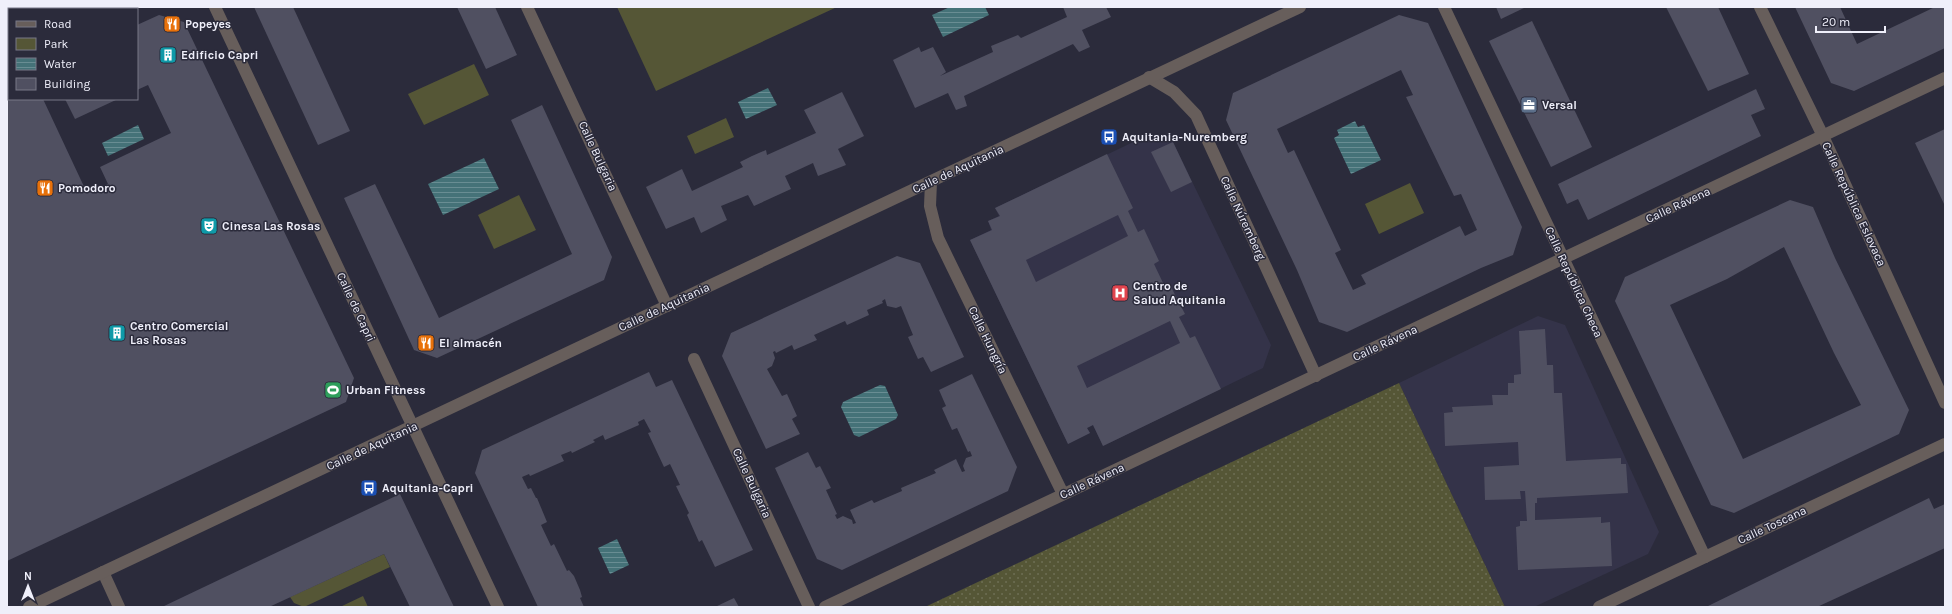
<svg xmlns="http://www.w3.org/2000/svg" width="1952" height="614" font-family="Karla,sans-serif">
  <defs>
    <pattern id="grass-dots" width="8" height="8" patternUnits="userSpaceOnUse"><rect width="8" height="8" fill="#555636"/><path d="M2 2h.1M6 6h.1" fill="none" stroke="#6e6f54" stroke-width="1.8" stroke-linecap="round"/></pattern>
    <pattern id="water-rules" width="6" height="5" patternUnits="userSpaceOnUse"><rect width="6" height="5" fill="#457278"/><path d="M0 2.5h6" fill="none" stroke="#698d93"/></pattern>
  </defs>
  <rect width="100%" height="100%" fill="#2b2b3b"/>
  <g fill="#343349">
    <path d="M1150,134L1173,142L1271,345L1263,368L1103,446L1093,425L1087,428L1090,433L1068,444L970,240L991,230L988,221L999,216L995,208Z"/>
    <path d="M1538,316L1565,325L1659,532L1648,554L1534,607H1505L1399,383Z"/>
  </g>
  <path fill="url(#grass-dots)" d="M1399,383L1505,607H925Z"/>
  <g fill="#555636">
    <path d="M617,7H837L656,91Z"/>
    <path d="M474,64L489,95L424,125L408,94Z"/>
    <path d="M726,118L734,137L695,154L687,136Z"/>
    <path d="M1410,183L1424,213L1379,234L1365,204Z"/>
    <path d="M519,195L536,230L494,249L478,215Z"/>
    <path d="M384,554L390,567L304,607L294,603L290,597Z"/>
    <path d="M363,596L368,607H340Z"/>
  </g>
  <g fill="url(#water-rules)">
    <path d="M950,7H985L989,15L943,37L932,15Z"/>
    <path d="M768,88L777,105L746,119L738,102Z"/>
    <path d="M1355,121L1358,127L1364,125L1381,160L1351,174L1334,138L1339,135L1337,130Z"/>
    <path d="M138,125L144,139L108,156L102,143Z"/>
    <path d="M484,158L499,189L443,215L428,184Z"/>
    <path d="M880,385L885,386L898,415L896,419L859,437L854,435L841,407L843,402Z"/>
    <path d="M617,539L629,565L610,574L598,548Z"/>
  </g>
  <g fill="#505061" fill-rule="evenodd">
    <path d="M254,7H293L350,131L318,145Z"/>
    <path d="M457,7H495L517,55L486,69Z"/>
    <path d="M1063,7H1106L1111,17L1082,30L1090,47L1079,52L1073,44L981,88L964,96L967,106L956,110L948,93L915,108L893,60L919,47L921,52L933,47L946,72L940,76L993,52L991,46L1018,35L1021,38L1067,17Z"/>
    <path d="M1496,7H1526L1501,19Z"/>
    <path d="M1666,7H1718L1749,74L1708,91Z"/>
    <path d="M1795,7H1840L1857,44L1935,7H1945V48L1854,91L1831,83Z"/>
    <path d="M159,15L184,22L354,378L346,402L7,561V88L9,87V99H43L87,193L108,184L100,167L171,133L148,85L137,90V25Z"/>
    <path d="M1399,15L1428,23L1522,227L1513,255L1481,268L1347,332L1319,322L1297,270L1226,120L1233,93ZM1401,70L1413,95L1406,97L1454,196L1461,194L1477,230L1465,236L1460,226L1361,275L1366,284L1353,290L1335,253L1341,250L1294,150L1288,153L1277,129Z"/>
    <path d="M1532,21L1592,147L1551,167L1489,41Z"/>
    <path d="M1756,89L1765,109L1751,115L1761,136L1588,220L1578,199L1567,204L1558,184Z"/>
    <path d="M842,92L864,136L838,149L846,165L818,176L813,163L785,176L791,189L754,206L748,195L721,206L727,220L701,233L694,217L666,229L646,187L682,169L692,191L743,167L740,162L752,156L766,150L767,155L816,133L804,110Z"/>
    <path d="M65,99H118L75,119Z"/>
    <path d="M542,105L612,257L604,280L437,358L414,350L344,198L375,184L439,318L572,254L511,120Z"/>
    <path d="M1945,129V206L1915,143Z"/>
    <path d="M1173,142L1192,182L1171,192L1151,152Z"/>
    <path d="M1107,154L1133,208L1128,211L1138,232L1144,229L1159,261L1154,264L1164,285L1169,283L1185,314L1179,317L1190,338L1195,336L1221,389L1103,446L1093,425L1087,428L1090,433L1068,444L970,240L992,230L988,221L1000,216L995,208ZM1118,215L1128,236L1036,282L1026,260ZM1170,321L1180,343L1087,388L1077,366Z"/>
    <path d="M1790,200L1813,207L1835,258L1909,410L1899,434L1734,513L1711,505L1615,301L1625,277ZM1784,247L1834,353L1861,405L1743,459L1670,305L1727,279Z"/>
    <path d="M897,256L920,263L964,357L931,372L923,357L918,359L908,337L913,335L901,306L896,308L887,306L885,299L882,301L883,303L867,310L869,315L847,325L845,321L814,335L817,340L794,350L792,345L776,353L775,351L773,352L775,358L772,366L767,369L782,396L787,394L797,416L792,419L800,434L766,449L722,356L731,333Z"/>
    <path d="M1545,329L1547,365H1553L1554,393H1562L1566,461L1621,458V464H1626L1628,493L1537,498V503H1535V520L1601,517V523L1610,522L1612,566L1518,570L1516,527L1520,526V521H1527L1525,491H1520L1521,499L1485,500L1484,467L1519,465L1518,442L1445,446L1444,413L1453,412L1452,407L1493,405L1492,395H1508V383H1514V375L1521,374L1519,331Z"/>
    <path d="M649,372L656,387L672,380L753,550L715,567L702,540L699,542L687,515L689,513L676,486L680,485L670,464L664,467L648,433L651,432L644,419L638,422L639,425L605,440L603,435L593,440L595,442L572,453L571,451L561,455L564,461L530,476L529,474L522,477L528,489L531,488L536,498H537L547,522L541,525L551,546L554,544L567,571L569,570L574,576L580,590L582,597L580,598L584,607H538L475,473L482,450Z"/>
    <path d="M972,374L1017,467L1008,491L842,570L817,559L775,468L808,452L816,468L820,466L831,488L826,490L837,514L835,515L837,519L843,516L852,520L853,524L856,523L850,510L872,500L874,503L902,491L901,488L936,473L934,470L956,459L962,472L965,471L963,466L966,458L972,456L970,451L968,452L957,428L952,430L942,408L946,406L939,390Z"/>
    <path d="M400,494L454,607H410L384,554L269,607H162Z"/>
    <path d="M1929,498L1934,509L1945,504V548L1817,607H1706Z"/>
    <path d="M734,598L739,607H715Z"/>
  </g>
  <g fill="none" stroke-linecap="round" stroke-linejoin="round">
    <g stroke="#675e5b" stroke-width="12">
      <path d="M215,7L498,607"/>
      <path d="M527,7L667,306"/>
      <path d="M1444,7L1705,557"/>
      <path d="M1760,7L1823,136L1945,403"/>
      <path d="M57,9L61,7"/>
      <path d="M7,33L9,32"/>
      <path d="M1149,77L1174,92L1196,115L1316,376"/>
      <path d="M931,182L930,206L938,238L1063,494"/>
      <path d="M694,359L809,607"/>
      <path d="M103,572L119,607"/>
      <path d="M29,607L1300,7"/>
      <path d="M825,607L1945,78"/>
      <path d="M1599,607L1945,444"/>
    </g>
  </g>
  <defs>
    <g id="restaurant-square" transform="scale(0.9)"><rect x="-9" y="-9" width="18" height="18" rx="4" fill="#e8710a" stroke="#2b2b3b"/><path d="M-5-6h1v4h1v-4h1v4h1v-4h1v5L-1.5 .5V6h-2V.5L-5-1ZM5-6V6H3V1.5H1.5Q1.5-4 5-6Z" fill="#fff"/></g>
    <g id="building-square" transform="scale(0.9)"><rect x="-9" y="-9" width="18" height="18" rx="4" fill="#0f9aa8" stroke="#2b2b3b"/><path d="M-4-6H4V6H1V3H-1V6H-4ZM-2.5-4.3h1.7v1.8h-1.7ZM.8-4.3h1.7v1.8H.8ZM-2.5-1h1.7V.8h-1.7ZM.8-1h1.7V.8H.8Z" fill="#fff"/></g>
    <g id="office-square" transform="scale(0.9)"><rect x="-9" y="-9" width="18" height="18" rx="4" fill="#5c6f8a" stroke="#2b2b3b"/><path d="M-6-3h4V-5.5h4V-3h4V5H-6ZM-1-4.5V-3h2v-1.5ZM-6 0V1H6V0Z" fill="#fff"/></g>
    <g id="bus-square" transform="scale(0.9)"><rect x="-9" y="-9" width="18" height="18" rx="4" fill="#1a4fb4" stroke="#2b2b3b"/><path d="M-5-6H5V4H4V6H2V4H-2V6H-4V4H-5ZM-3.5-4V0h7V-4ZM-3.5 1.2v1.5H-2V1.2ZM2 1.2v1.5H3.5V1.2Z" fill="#fff"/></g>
    <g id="theatre-square" transform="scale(0.9)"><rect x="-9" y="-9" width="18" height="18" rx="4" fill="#0f9aa8" stroke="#2b2b3b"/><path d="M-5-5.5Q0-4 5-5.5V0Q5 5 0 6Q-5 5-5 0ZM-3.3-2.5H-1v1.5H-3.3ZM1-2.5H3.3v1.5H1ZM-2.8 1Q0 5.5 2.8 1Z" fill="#fff"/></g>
    <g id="hospital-square" transform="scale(0.9)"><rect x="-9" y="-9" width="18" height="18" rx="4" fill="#e0444e" stroke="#2b2b3b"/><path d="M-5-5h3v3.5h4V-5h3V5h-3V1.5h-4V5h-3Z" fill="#fff"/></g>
    <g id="stadium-square" transform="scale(0.9)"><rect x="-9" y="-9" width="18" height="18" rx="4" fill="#2e9e5b" stroke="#2b2b3b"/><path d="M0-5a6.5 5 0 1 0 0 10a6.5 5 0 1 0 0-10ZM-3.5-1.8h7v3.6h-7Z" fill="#fff"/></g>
  </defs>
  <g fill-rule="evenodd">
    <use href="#restaurant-square" x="172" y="24"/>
    <use href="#building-square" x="168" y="55"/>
    <use href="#office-square" x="1529" y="105"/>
    <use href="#bus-square" x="1109" y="137"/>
    <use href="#restaurant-square" x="45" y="188"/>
    <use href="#theatre-square" x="209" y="226"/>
    <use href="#hospital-square" x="1120" y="293"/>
    <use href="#building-square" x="117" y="333"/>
    <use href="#restaurant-square" x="426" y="343"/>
    <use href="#stadium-square" x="333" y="390"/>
    <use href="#bus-square" x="369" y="488"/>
  </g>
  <g text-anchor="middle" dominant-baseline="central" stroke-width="3" stroke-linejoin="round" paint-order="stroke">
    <g font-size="12" font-weight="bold" fill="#efeffa" stroke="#2b2b3b" text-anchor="start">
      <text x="185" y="24">Popeyes</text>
      <text x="181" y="55">Edificio Capri</text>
      <text x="1542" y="105">Versal</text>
      <text x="1122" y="137">Aquitania-Nuremberg</text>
      <text x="58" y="188">Pomodoro</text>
      <text x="222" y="226">Cinesa Las Rosas</text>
      <text x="1133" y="286">Centro de<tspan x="1133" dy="14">Salud Aquitania</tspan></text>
      <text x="130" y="326">Centro Comercial<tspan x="130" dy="14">Las Rosas</tspan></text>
      <text x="439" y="343">El almacén</text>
      <text x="346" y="390">Urban Fitness</text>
      <text x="382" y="488">Aquitania-Capri</text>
    </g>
    <g font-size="12" fill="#efeffa" stroke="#2b2b3b">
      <text transform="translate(598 156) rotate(65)">Calle Bulgaria</text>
      <text transform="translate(958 169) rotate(-25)">Calle de Aquitania</text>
      <text transform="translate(1854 204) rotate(65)">Calle República Eslovaca</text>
      <text transform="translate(1678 205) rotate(-25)">Calle Rávena</text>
      <text transform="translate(1243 218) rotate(65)">Calle Núremberg</text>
      <text transform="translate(1574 282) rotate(65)">Calle República Checa</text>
      <text transform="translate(356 307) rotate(65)">Calle de Capri</text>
      <text transform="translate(664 307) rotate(-25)">Calle de Aquitania</text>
      <text transform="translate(988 340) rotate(64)">Calle Hungría</text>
      <text transform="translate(1385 343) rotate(-25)">Calle Rávena</text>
      <text transform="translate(372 446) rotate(-25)">Calle de Aquitania</text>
      <text transform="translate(1092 481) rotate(-25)">Calle Rávena</text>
      <text transform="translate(752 483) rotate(65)">Calle Bulgaria</text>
      <text transform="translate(1772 525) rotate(-25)">Calle Toscana</text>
    </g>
  </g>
  <rect width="1952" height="614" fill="none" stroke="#efeffa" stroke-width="16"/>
  <rect x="8" y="8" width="130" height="92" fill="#2b2b3b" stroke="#797987"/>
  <rect x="16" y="21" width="20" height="6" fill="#675e5b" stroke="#797987"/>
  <text x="44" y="28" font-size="12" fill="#efeffa">Road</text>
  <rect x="16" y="38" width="20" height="12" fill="#555636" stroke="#797987"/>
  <text x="44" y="48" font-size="12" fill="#efeffa">Park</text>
  <rect x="16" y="58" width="20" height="12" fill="url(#water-rules)" stroke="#797987"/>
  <text x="44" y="68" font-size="12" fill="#efeffa">Water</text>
  <rect x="16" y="78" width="20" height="12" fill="#505061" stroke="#797987"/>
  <text x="44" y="88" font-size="12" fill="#efeffa">Building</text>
  <g transform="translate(28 586)" stroke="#2b2b3b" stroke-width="3" paint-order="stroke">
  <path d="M0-3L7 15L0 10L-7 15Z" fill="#efeffa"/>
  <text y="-6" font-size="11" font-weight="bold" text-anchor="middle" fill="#efeffa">N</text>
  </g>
  <path d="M1816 26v6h69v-6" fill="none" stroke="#efeffa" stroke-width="2"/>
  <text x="1822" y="26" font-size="12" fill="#efeffa" stroke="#2b2b3b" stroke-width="3" paint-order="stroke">20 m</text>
</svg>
